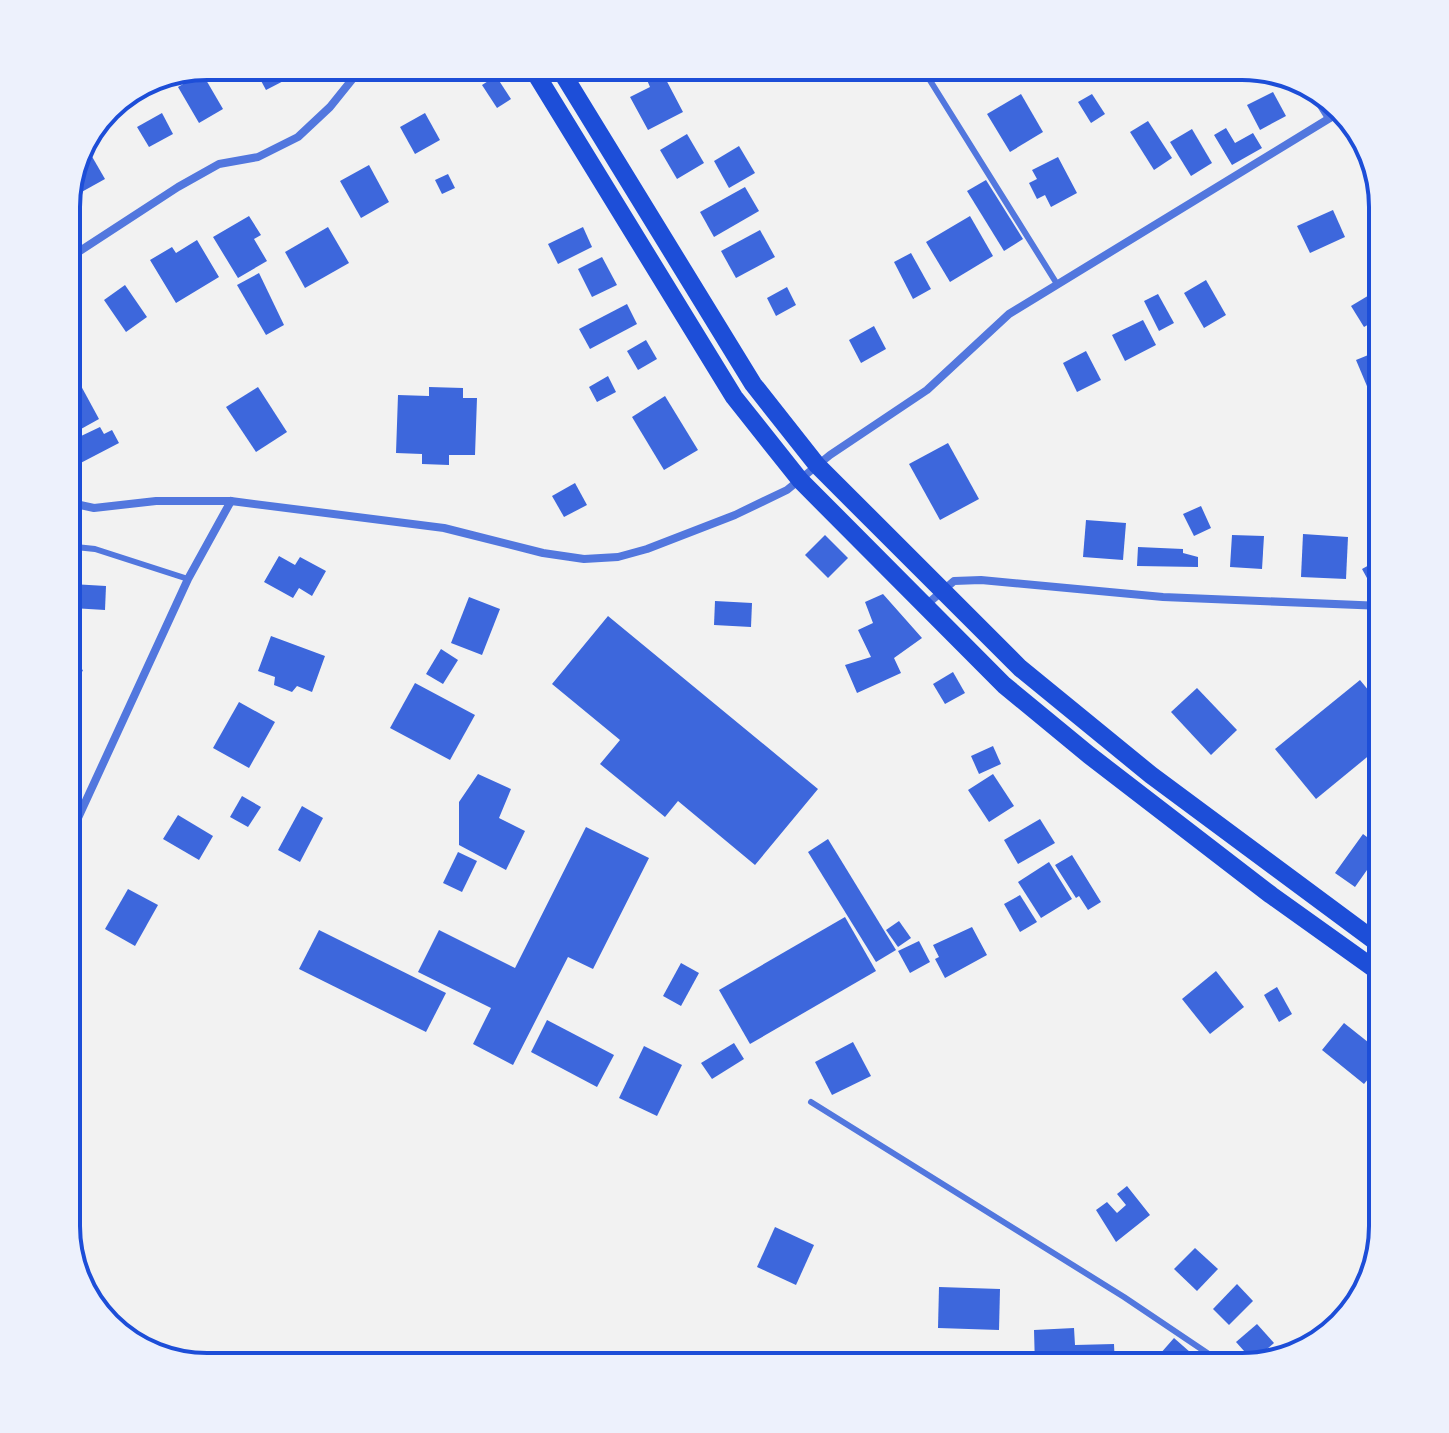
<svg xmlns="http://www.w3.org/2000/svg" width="1449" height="1433" font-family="Merriweather,serif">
  <rect width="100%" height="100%" fill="#f2f2f2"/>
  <g fill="#3d67dc">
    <path d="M253,66H291L295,75L266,90Z"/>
    <path d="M662,72L683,112L648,130L630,97L650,87L647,80Z"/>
    <path d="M202,73L223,109L199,123L178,87Z"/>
    <path d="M496,76L511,99L497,108L482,85Z"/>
    <path d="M1273,92L1286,116L1260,130L1247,105Z"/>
    <path d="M1021,94L1043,132L1010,152L987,114Z"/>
    <path d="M1092,94L1105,114L1091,123L1078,102Z"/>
    <path d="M162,113L173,134L149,147L137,127Z"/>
    <path d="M425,113L440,140L415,154L400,127Z"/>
    <path d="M1148,121L1172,158L1154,170L1130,132Z"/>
    <path d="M1226,128L1235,143L1253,133L1262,148L1232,165L1214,135Z"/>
    <path d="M1192,129L1212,163L1191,176L1170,142Z"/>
    <path d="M687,134L704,163L677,179L660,150Z"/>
    <path d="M83,141L105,179L78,194L71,182Z"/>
    <path d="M739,146L755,173L729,188L714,161Z"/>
    <path d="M1058,157L1077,193L1051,207L1045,195L1037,199L1029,183L1037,179L1032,170Z"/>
    <path d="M369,165L389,202L361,218L340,181Z"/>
    <path d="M448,174L455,188L442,194L435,180Z"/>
    <path d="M986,180L1023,239L1004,251L967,191Z"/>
    <path d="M745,187L759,211L714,237L700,212Z"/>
    <path d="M1333,210L1345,237L1310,253L1297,226Z"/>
    <path d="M249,216L261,235L254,239L267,261L238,278L213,237Z"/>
    <path d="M970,216L993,256L950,282L926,242Z"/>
    <path d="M328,227L349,263L305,288L285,252Z"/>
    <path d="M583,227L592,247L558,264L548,244Z"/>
    <path d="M760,230L775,257L736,278L721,251Z"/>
    <path d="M197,240L219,277L176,303L150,260L172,247L176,253Z"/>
    <path d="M911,253L931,289L913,299L894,262Z"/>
    <path d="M602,257L617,285L592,297L578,269Z"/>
    <path d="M259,273L284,325L266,335L237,285Z"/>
    <path d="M1206,280L1226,315L1204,328L1184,293Z"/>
    <path d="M125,285L147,317L126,332L104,300Z"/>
    <path d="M787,287L796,305L776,316L767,298Z"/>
    <path d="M1376,291L1383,302V316L1364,327L1351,306Z"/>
    <path d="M1158,294L1174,323L1159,331L1144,301Z"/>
    <path d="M627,304L637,324L590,349L579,329Z"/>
    <path d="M1143,320L1156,345L1125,361L1112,335Z"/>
    <path d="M874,326L886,349L861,363L849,340Z"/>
    <path d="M66,334L75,349L66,354L74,366L66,371Z"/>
    <path d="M646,340L657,359L638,370L627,351Z"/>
    <path d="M1383,349V393L1372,398L1356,360Z"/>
    <path d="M1086,351L1101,380L1077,392L1063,363Z"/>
    <path d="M608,376L616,392L597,402L589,387Z"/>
    <path d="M80,384L99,419L81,429L66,401V392Z"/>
    <path d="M258,387L287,432L256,452L226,407Z"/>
    <path d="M429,387L463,388V398H477L475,455H449V465L422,464V454L396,453L398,395L429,396Z"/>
    <path d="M665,396L698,450L664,470L632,417Z"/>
    <path d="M71,422L79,437L100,427L104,434L112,430L119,443L71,468L66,459V424Z"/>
    <path d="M948,443L979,499L940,520L909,464Z"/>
    <path d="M575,483L587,505L564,517L552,496Z"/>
    <path d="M1201,506L1211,528L1194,536L1183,514Z"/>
    <path d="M1086,520L1126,523L1123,560L1083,557Z"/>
    <path d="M1383,528V595L1378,598L1362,569L1380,559L1367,537Z"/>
    <path d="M1303,534L1348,537L1346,579L1301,577Z"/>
    <path d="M825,535L848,558L828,578L805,555Z"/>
    <path d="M1232,535L1264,536L1262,569L1230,567Z"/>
    <path d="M1138,547L1183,549V553L1198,557V567L1137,566Z"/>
    <path d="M279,556L295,565L300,557L326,571L312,596L299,588L293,598L264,582Z"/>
    <path d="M72,584L106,586L105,610L72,608Z"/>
    <path d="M883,594L922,638L894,658L901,673L857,693L845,665L871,657L858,630L873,623L865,602Z"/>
    <path d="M469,597L500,609L482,655L451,643Z"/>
    <path d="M715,601L752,603L751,627L714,625Z"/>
    <path d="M608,616L818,789L755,865L678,801L665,817L600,764L620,740L552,684Z"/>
    <path d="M271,636L325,656L312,692L297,686L292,692L274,685L275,677L258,671Z"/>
    <path d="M441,649L458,660L443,684L426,674Z"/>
    <path d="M66,662L83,670L66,703Z"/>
    <path d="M953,672L965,693L945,704L933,684Z"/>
    <path d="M1360,680L1383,708V744L1316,799L1275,749Z"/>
    <path d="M415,683L475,715L450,760L390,728Z"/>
    <path d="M1197,688L1237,730L1211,755L1171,712Z"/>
    <path d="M239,702L275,722L249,768L213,748Z"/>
    <path d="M66,718L74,722L66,735Z"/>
    <path d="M993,746L1001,764L979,774L971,756Z"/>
    <path d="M478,774L511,789L499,818L525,831L506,870L459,845V802Z"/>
    <path d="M993,774L1014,806L989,822L968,790Z"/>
    <path d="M242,796L261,807L248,827L230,817Z"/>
    <path d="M302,806L323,818L300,862L278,850Z"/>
    <path d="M178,815L213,836L199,860L163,839Z"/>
    <path d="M1040,819L1055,843L1018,864L1004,840Z"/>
    <path d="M586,827L649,858L593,969L568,957L513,1065L473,1044L491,1008L418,972L439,930L515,968Z"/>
    <path d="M1363,834L1383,849V882L1367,870L1355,887L1335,873Z"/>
    <path d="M828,839L896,950L876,962L808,852Z"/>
    <path d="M458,852L477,861L462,892L443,883Z"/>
    <path d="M1072,855L1101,902L1088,910L1079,896L1076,898L1055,865Z"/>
    <path d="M1049,862L1072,899L1041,918L1018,882Z"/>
    <path d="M128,889L158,905L135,946L105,929Z"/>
    <path d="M1020,895L1037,922L1020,932L1004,904Z"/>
    <path d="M845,917L876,971L750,1044L719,990Z"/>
    <path d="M899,921L911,938L898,947L886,930Z"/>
    <path d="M972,927L987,955L945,978L935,959L939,957L933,945Z"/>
    <path d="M319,930L446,993L426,1032L299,969Z"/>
    <path d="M919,941L930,962L910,973L898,951Z"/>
    <path d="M681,963L699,973L681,1006L663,996Z"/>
    <path d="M1216,971L1244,1007L1210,1034L1182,999Z"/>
    <path d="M1277,987L1292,1014L1279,1022L1264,995Z"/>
    <path d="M547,1020L614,1055L597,1087L531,1052Z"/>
    <path d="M1344,1023L1383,1054V1061L1364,1084L1322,1050Z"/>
    <path d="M853,1042L871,1076L832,1095L815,1062Z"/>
    <path d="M734,1043L744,1059L712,1079L701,1063Z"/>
    <path d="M644,1046L682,1065L657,1116L619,1098Z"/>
    <path d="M1383,1102V1123L1378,1126L1368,1112Z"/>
    <path d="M1127,1186L1150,1215L1116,1242L1096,1210L1107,1202L1117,1213L1126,1205L1117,1194Z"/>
    <path d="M775,1227L814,1245L796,1285L757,1267Z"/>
    <path d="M1195,1248L1218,1269L1197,1291L1174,1269Z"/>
    <path d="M1237,1284L1253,1301L1229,1325L1213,1309Z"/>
    <path d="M939,1287L1000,1289L999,1330L938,1328Z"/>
    <path d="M1257,1324L1274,1343L1253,1361L1236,1342Z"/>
    <path d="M1074,1328L1075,1345L1114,1344L1115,1367H1035L1034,1330Z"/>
    <path d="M1174,1338L1207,1367H1159L1153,1362Z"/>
  </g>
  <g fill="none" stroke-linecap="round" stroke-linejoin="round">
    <g stroke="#5277de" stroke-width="6">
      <path d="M921,66L1057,284"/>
      <path d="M66,546L95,549L188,579"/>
      <path d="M811,1102L1124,1297L1228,1367"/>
    </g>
    <g stroke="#5277de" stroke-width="8">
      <path d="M1307,83L1329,118"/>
      <path d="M66,260L178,187L219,164L258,157L298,137L330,107L363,66"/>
      <path d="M66,502L94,508L156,501H231L444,528L543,553L584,559L618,557L647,549L735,515L787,490L830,455L927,390L1009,314L1343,110"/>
      <path d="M925,606L954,581L981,580L1163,597L1383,606"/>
      <path d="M66,844L188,579L231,501"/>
    </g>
    <g stroke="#1d4ed8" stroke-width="18">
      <path d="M531,66L734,397L800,480L1004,685L1089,755L1271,895L1383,975"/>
      <path d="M558,66L753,384L817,465L1020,668L1151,775L1383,947"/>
    </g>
  </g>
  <path d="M0 0H1449V1433H0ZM207 80H1242A127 127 0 0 1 1369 207V1226A127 127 0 0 1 1242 1353H207A127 127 0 0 1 80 1226V207A127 127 0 0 1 207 80Z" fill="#edf1fc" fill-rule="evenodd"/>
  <path fill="none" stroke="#1d4ed8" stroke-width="4" d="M207 80H1242A127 127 0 0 1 1369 207V1226A127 127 0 0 1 1242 1353H207A127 127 0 0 1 80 1226V207A127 127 0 0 1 207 80Z"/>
</svg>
